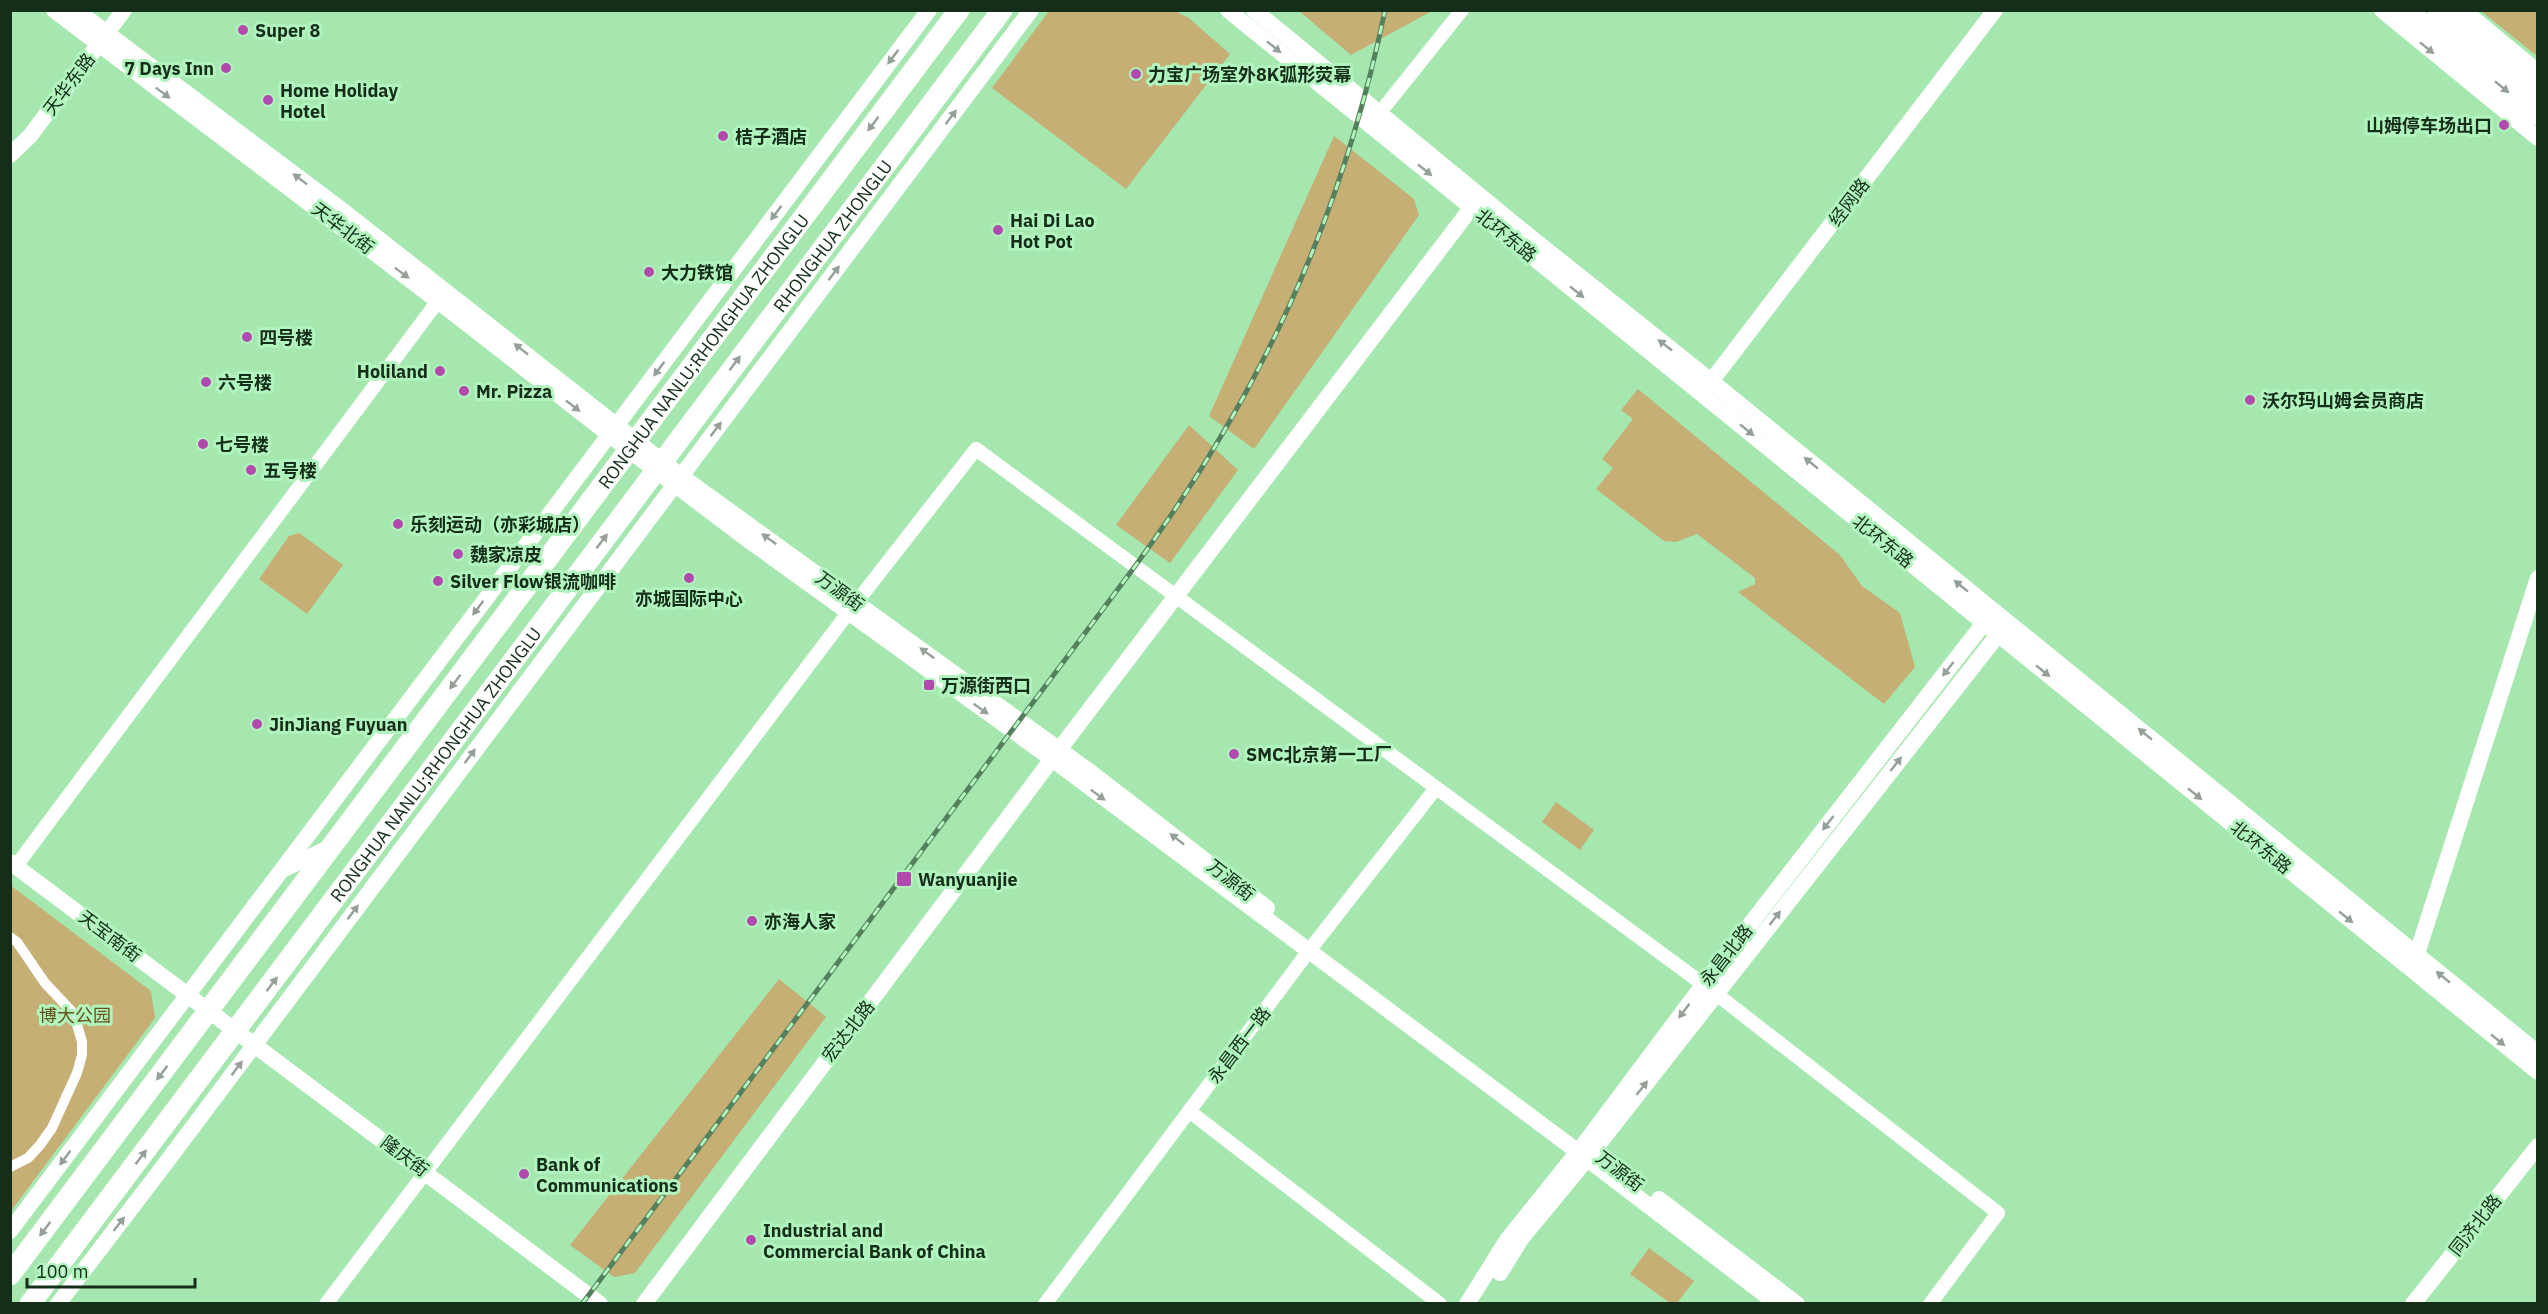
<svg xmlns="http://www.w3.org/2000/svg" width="2548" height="1314" font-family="'IBM Plex Sans','Noto Sans SC',sans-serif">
  <rect width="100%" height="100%" fill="#a6e7b0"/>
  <g fill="#c5af74">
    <path d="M1049,11H1175L1189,18L1230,54L1126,189L992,88Z"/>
    <path d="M1299,11H1432L1351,55Z"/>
    <path d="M2481,11H2537V56Z"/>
    <path d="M1334,136L1414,199L1419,215L1254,449L1209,416Z"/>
    <path d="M1638,389L1840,555L1862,586L1900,613L1915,667L1884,704L1738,592L1755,584V578L1697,534L1676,542L1664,541L1596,489L1613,468L1602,459L1633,419L1621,410Z"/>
    <path d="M1189,425L1238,470L1170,563L1116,525Z"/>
    <path d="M299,533L343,565L307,614L259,579L289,536Z"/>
    <path d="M1556,802L1594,830L1580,850L1542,822Z"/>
    <path d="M10,885L151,991L155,1018L11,1211Z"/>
    <path d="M779,979L826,1017L635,1273L614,1277L570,1245Z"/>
    <path d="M1649,1248L1694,1281L1677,1303H1670L1630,1274Z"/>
  </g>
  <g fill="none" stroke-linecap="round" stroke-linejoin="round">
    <path stroke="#fff" stroke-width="10" d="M10,937L17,942L45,983L74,1014L82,1042V1055L77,1073L52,1128L40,1145L28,1158L10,1167"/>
    <g stroke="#fff" stroke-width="14">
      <path d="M1386,105L1462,10"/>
      <path d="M16,866L438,301"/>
      <path d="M1189,1111L1440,1304"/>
      <path d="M326,1304L848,613L976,449L1715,993L1998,1213L1930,1304"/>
      <path d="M1045,1304L1308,952L1436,788"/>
    </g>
    <g stroke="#fff" stroke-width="16">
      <path d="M54,10L438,301L629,450L747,539L1052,759L1577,1151L1777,1304"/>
      <path d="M76,10L343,211L681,476L1093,774L1267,908"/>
      <path d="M1228,10L2538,1072"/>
      <path d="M1254,10L1519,228L1711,381L2538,1053"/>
      <path d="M2382,10L2538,138"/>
      <path d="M2463,10L2538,72"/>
      <path d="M10,155L30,136L124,10"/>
      <path d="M1706,388L1995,10"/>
      <path d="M10,862L600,1304"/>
      <path d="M284,869L331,847"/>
      <path d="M2414,963L2538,578"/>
      <path d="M1659,1199L1797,1304"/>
      <path d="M10,1231L929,10"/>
      <path d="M1500,1273L1521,1239L1587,1159L2004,627"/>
      <path d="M58,1304L159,1172L1031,10"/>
      <path d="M644,1304L1052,759L1478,199"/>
      <path d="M1467,1304L1507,1240L1584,1144L1703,985L1991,614"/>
      <path d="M2413,1304L2538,1146"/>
    </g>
    <g stroke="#fff" stroke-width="20">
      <path d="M2407,10L2538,115"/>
      <path d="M2437,10L2538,91"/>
    </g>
    <g stroke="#fff" stroke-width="21">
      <path id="s1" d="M10,1275L959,10"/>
      <path id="s2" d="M30,1304L1002,10"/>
    </g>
    <g stroke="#55805d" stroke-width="5">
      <path id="rail" d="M582,1304L1133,569C1259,398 1342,219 1385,10"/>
    </g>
    <use href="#rail" stroke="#b2f4bd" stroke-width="3" stroke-dasharray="9" stroke-linecap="butt"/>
  </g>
  <defs><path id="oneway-solid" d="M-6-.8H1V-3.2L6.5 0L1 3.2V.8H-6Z" transform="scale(1.5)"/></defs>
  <g fill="#95a198">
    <use href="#oneway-solid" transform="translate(1274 47) rotate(39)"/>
    <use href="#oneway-solid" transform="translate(2427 48) rotate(39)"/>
    <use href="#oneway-solid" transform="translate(893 57) rotate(127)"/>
    <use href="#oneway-solid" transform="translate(2502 87) rotate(39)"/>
    <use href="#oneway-solid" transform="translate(163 93) rotate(37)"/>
    <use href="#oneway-solid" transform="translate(951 117) rotate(-53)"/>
    <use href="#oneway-solid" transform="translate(873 124) rotate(127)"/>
    <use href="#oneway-solid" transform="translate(1425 170) rotate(39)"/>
    <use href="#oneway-solid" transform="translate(300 179) rotate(-143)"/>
    <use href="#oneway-solid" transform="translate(776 213) rotate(127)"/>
    <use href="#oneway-solid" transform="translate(402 273) rotate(37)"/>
    <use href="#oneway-solid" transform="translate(834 273) rotate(-53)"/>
    <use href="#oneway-solid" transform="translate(1577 292) rotate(39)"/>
    <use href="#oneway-solid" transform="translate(1665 345) rotate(-142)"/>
    <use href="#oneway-solid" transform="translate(521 349) rotate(-142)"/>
    <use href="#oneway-solid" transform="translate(735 363) rotate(-53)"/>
    <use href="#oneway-solid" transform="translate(659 369) rotate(127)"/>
    <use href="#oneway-solid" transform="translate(573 406) rotate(38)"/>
    <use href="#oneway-solid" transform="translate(716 429) rotate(-53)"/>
    <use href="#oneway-solid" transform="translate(1747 430) rotate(39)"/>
    <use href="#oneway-solid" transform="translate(1811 463) rotate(-141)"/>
    <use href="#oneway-solid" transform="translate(769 539) rotate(-144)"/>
    <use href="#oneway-solid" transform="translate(602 541) rotate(-53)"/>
    <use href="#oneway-solid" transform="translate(1961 586) rotate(-141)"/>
    <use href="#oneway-solid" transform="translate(478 608) rotate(127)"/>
    <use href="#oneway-solid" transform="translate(927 653) rotate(-144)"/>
    <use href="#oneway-solid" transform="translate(1948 669) rotate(128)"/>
    <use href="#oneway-solid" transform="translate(2043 671) rotate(39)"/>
    <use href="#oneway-solid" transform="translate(455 682) rotate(127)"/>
    <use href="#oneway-solid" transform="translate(981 709) rotate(35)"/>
    <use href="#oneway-solid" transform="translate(2145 734) rotate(-141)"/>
    <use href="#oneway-solid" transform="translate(470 756) rotate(-53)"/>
    <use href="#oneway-solid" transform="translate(1896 764) rotate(-52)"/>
    <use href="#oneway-solid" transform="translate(2195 794) rotate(39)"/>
    <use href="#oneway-solid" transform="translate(1098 795) rotate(37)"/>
    <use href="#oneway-solid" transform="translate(1828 823) rotate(128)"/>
    <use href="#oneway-solid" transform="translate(1177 839) rotate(-142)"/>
    <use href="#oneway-solid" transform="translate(353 912) rotate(-53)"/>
    <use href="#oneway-solid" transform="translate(2346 917) rotate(39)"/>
    <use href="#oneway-solid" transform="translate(1775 918) rotate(-52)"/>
    <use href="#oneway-solid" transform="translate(2443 977) rotate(-141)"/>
    <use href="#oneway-solid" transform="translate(272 984) rotate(-53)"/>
    <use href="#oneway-solid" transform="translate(1684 1011) rotate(127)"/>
    <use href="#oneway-solid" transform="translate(2498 1040) rotate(39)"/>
    <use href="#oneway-solid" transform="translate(237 1068) rotate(-53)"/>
    <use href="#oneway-solid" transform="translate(162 1073) rotate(127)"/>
    <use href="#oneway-solid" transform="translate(1642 1088) rotate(-52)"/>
    <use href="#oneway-solid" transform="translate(141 1157) rotate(-53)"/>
    <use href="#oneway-solid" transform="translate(65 1158) rotate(127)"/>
    <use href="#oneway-solid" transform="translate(119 1224) rotate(-52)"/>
    <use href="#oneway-solid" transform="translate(45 1229) rotate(127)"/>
  </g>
  <g fill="#b24aae" stroke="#b2f4bd" stroke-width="2">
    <circle cx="243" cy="30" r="6"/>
    <circle cx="226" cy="68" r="6"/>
    <circle cx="1136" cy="74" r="6"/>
    <circle cx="268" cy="100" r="6"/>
    <circle cx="2504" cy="125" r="6"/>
    <circle cx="723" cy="136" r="6"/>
    <circle cx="998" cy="230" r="6"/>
    <circle cx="649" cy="272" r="6"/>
    <circle cx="247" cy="337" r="6"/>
    <circle cx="440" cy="371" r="6"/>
    <circle cx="206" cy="382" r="6"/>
    <circle cx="464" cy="391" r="6"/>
    <circle cx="2250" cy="400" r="6"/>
    <circle cx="203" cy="444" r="6"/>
    <circle cx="251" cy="470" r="6"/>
    <circle cx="398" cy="524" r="6"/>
    <circle cx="458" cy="554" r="6"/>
    <circle cx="689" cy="578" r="6"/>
    <circle cx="438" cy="581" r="6"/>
    <rect x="923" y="679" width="12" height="12" rx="3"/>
    <circle cx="257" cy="724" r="6"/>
    <circle cx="1234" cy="754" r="6"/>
    <rect x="896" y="871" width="16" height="16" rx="3"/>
    <circle cx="752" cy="921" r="6"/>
    <circle cx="524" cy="1174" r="6"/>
    <circle cx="751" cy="1240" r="6"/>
  </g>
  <g text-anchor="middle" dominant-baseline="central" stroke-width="6" stroke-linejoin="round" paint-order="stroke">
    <g font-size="18" font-weight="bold" fill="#142e1a" stroke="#b2f4bd" text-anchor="start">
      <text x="255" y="30">Super 8</text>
      <text x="214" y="68" text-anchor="end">7 Days Inn</text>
      <text x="1148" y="74">力宝广场室外8K弧形荧幕</text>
      <text x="280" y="90">Home Holiday<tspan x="280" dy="21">Hotel</tspan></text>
      <text x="2492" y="125" text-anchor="end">山姆停车场出口</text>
      <text x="735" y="136">桔子酒店</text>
      <text x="1010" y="220">Hai Di Lao<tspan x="1010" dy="21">Hot Pot</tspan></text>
      <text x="661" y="272">大力铁馆</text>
      <text x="259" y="337">四号楼</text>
      <text x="428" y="371" text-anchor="end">Holiland</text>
      <text x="218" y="382">六号楼</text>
      <text x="476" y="391">Mr. Pizza</text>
      <text x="2262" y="400">沃尔玛山姆会员商店</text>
      <text x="215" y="444">七号楼</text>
      <text x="263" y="470">五号楼</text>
      <text x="410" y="524">乐刻运动（亦彩城店）</text>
      <text x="470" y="554">魏家凉皮</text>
      <text x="450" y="581">Silver Flow银流咖啡</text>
      <text x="689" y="598" text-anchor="middle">亦城国际中心</text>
      <text x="941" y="685">万源街西口</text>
      <text x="269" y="724">JinJiang Fuyuan</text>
      <text x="1246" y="754">SMC北京第一工厂</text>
      <text x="918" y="879">Wanyuanjie</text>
      <text x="764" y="921">亦海人家</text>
      <text x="536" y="1164">Bank of<tspan x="536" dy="21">Communications</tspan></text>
      <text x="763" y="1230">Industrial and<tspan x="763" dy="21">Commercial Bank of China</tspan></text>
    </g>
    <g font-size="18" fill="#142e1a" stroke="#b2f4bd">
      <text transform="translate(69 84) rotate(-53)">天华东路</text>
      <text transform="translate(1849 202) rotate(-53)">经网路</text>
      <text transform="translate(343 228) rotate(37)">天华北街</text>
      <text transform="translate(1506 235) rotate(39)">北环东路</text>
      <text stroke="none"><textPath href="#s2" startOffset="1336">RHONGHUA ZHONGLU</textPath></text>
      <text stroke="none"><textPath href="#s1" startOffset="1155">RONGHUA NANLU;RHONGHUA ZHONGLU</textPath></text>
      <text transform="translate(1883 541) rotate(39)">北环东路</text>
      <text transform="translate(840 591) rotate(36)">万源街</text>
      <text stroke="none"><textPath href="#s2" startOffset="675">RONGHUA NANLU;RHONGHUA ZHONGLU</textPath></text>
      <text transform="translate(2261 847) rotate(39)">北环东路</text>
      <text transform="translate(1231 880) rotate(38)">万源街</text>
      <text transform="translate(110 936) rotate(37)">天宝南街</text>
      <text transform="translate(1726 955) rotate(-52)">永昌北路</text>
      <text transform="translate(848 1031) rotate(-52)">宏达北路</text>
      <text transform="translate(1239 1045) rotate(-53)">永昌西一路</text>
      <text transform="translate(405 1156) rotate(37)">隆庆街</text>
      <text transform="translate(1620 1171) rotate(37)">万源街</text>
      <text transform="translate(2475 1225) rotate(-52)">同济北路</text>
    </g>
    <g font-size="18" fill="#67531b" stroke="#b2f4bd">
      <text x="75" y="1015">博大公园</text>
    </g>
  </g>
  <rect width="2548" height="1314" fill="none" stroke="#142e1a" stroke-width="24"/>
  <path d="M27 1278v9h168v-9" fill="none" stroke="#142e1a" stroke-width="3"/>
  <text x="36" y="1278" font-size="18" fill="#142e1a" stroke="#b2f4bd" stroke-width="4.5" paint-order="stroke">100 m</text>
</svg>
